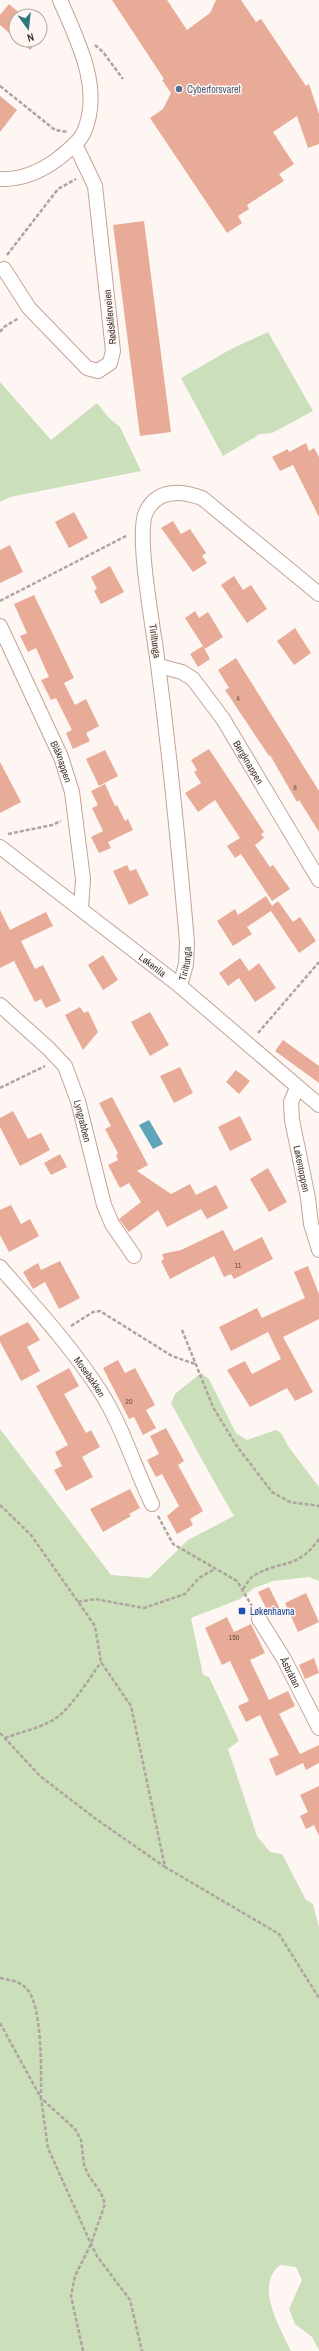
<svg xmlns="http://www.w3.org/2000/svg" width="319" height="2351" font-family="'Archivo Narrow',sans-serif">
  <rect width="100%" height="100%" fill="#fdf6f2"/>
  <g fill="#cbdfbb">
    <path d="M268,332L313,411L272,433L260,434L223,456L181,378L231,349Z"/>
    <path d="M0,382L51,440L97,403L108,417L120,427L141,471L10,497L0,502Z"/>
    <path d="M201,1373L209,1379L236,1433L247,1440L276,1430L282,1434L288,1446L319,1487V1581L309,1577L273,1581L254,1588L240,1599L191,1618L203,1675L209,1677L239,1741L228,1749L257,1836L270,1852L282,1854L306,1900L313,1904L319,1928V2350L312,2337L295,2324L289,2309L302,2280L296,2267L280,2265C254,2286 280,2327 291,2351H0V1429L111,1575L149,1578L188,1540L234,1516C212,1479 192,1441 171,1403L175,1394Z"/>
  </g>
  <path fill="#5ea5ba" d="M149,1120L163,1144L153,1149L139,1125Z"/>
  <g fill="#e8ab98">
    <path d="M112,0H167L187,30L210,13L216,0H241L256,22L261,19L306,86L309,84L319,114V144L308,148L297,116L273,132L294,164L279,174L284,181L247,205L249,209L238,216L242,223L227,233L150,118L163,109L171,93L162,80L164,79Z"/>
    <path d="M9,4L23,16H16V39L0,25V15Z"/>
    <path d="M18,40H39L30,50Z"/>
    <path d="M0,96L17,110L0,132Z"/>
    <path d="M144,221L171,432L140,436L113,225Z"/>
    <path d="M306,443L309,451L314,448L319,457V517L293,465L280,471L272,457L288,449L289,452Z"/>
    <path d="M74,512L88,538L69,548L55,522Z"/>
    <path d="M173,521L181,534L190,529L206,553L202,556L207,563L193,572L161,528Z"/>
    <path d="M10,545L23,572L0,583V550Z"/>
    <path d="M110,566L124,592L101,604L94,591L97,589L91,577Z"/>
    <path d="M234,576L243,590L251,585L267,609L247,623L221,585Z"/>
    <path d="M34,595L74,678L64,683L75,705L86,699L99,726L86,733L90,741L73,749L66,733L72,730L56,698L51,700L41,680L49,677L36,648L28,652L20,636L27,633L14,604Z"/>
    <path d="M195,611L199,618L208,612L223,637L205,649L185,618Z"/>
    <path d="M295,628L311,653L294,665L277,641Z"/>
    <path d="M203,646L210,659L198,667L190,654Z"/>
    <path d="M236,658L319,791V832L299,800L297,802L270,755L269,756L225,690L229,688L218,670Z"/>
    <path d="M209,749L264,832L261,834L264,838L255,845L270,867L273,865L290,889L272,901L241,854L235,858L227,846L240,838L215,800L198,812L185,793L201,783L194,772L197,770L191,760Z"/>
    <path d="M105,750L118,776L99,786L86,759Z"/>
    <path d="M0,762L21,802L0,813Z"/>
    <path d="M105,784L115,806L117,805L125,821L128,819L133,830L108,842L111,848L99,853L91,837L103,831L92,808L98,805L91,791Z"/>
    <path d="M127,865L130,871L136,869L149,895L129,905L113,871Z"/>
    <path d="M266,896L272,906L278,901L293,922L300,917L316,941L299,953L271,911L247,927L252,934L233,946L217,921L235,909L238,915Z"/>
    <path d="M0,910L10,930L46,912L53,926L21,941L35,969L43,965L61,1001L46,1008L41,999L35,1002L14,961L0,968Z"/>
    <path d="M103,955L118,980L103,990L88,965Z"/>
    <path d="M240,958L249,971L259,963L276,988L255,1002L239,978L228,986L219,973Z"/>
    <path d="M80,1007L84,1013L88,1011L98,1032L83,1050L65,1015Z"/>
    <path d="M150,1012L169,1045L150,1056L131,1022Z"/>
    <path d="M283,1040L319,1066V1083L275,1051Z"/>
    <path d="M180,1067L193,1093L174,1103L160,1076Z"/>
    <path d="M236,1070L250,1081L239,1094L226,1082Z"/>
    <path d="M112,1097L148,1165L137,1171L171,1194L190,1184L196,1195L216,1185L228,1208L207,1219L201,1209L167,1227L158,1210L129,1232L119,1219L141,1202L129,1183L120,1188L108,1165L118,1160L116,1155L118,1153L105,1129L111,1126L99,1103Z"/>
    <path d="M13,1111L28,1139L41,1133L50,1150L20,1166L0,1127V1118Z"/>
    <path d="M240,1116L252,1140L230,1151L218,1127Z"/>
    <path d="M60,1154L67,1167L51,1175L44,1163Z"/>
    <path d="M268,1168L287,1202L269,1212L250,1179Z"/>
    <path d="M11,1205L21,1224L30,1219L39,1236L9,1252L0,1235V1210Z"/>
    <path d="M223,1230L234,1251L262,1237L273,1259L234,1279L231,1274L224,1277L214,1256L170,1279L161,1261L164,1259L162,1254L181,1250Z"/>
    <path d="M60,1261L80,1298L59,1309L45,1282L33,1289L23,1272L38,1263L41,1270Z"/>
    <path d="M308,1266L319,1294V1319L283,1337L313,1392L295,1401L287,1388L250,1407L227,1370L245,1361L252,1374L281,1359L268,1332L231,1351L219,1327L257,1308L262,1318L305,1298L294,1272Z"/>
    <path d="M28,1322L40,1340L27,1347L40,1371L21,1381L0,1342V1336Z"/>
    <path d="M118,1360L125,1373L135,1368L155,1405L146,1410L156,1428L143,1435L134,1417L129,1419L103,1368Z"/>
    <path d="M69,1368L79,1386L64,1394L86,1433L91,1430L100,1447L82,1457L93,1477L66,1491L54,1470L62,1466L55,1452L68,1445L36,1386Z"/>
    <path d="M166,1428L184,1461L178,1465L203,1511L190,1519L193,1525L177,1534L167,1516L179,1506L162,1474L156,1477L147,1460L159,1454L150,1436Z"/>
    <path d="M130,1489L140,1508L129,1514L131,1516L103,1532L90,1509Z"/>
    <path d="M269,1587L280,1609L269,1614L258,1592Z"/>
    <path d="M306,1593L319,1622L298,1632L285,1603Z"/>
    <path d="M227,1617L234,1632L251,1624L265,1653L250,1660L269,1700L288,1691L295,1706L279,1714L300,1754L319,1745V1763L306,1770L303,1763L276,1776L269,1759L279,1755L260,1715L246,1722L238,1706L249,1701L230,1661L222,1665L205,1628Z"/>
    <path d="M314,1658L319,1673L305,1679L299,1665Z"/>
    <path d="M319,1786V1836L314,1825L306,1829L300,1816L308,1812L300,1795Z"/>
  </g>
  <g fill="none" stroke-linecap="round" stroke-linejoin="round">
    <g stroke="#c5a393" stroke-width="16">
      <g id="street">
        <path d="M0,179C22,180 42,171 59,158C67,151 80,142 84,132C103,88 77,40 60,0"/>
        <path d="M4,269L29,308L87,368L98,371L110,363L113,351L95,186L75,144"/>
        <path id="s1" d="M0,626L61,757L72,792L83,879L81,908"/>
        <path id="s2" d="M159,666L182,672L193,679L223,719L319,880"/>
        <path id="s3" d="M0,847L180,986L319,1105"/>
        <path id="s4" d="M180,986L186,964L187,942C179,850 170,757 158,665C155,637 135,534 146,512C157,489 180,490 202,498L319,594"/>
        <path id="s5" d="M0,1005L48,1048L65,1066L78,1101L104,1205L112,1224L134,1256"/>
        <path id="s6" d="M297,1088L291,1102L292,1120L308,1198L311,1224L319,1250"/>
        <path id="s7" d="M0,1267C34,1306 72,1347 100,1391C122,1425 134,1466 152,1504"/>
        <path id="s8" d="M259,1619L284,1659L319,1728"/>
      </g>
    </g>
    <g stroke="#afa49f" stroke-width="2.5" stroke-dasharray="4 2" stroke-linecap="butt">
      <path d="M95,45L103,52L123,79"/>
      <path d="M0,86L55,130L68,132"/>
      <path d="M7,255L58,189L76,179"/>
      <path d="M0,332L4,327L19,318"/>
      <path d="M0,601L128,535"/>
      <path d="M8,834L52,825L61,821"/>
      <path d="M258,1033L319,962"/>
      <path d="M0,1088L45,1066"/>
      <path d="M71,1326L93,1312L100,1311L172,1356L195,1364"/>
      <path d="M182,1330L213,1407L236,1445L272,1492L290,1502L319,1506"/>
      <path d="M0,1505L31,1535L95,1626L101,1662L131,1706L165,1867L279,1934L319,1998"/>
      <path d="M158,1516L173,1544L237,1581L252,1606"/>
      <path d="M243,1589C246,1585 250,1577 255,1575C283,1559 297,1570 319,1539"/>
      <path d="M78,1602L95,1599L144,1608L185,1594L199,1578L215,1569"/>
      <path d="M0,1733L40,1776L96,1819L165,1867"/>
      <path d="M5,1738C23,1731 47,1727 61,1714C77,1699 89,1679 101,1662"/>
      <path d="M0,1978C9,1980 19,1981 26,1988C43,2004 41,2074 41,2098L75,2129L81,2140L84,2165L89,2176L101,2193L105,2204L91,2244L75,2276L71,2296L83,2351"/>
      <path d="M0,2023L41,2098L48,2148L91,2244L97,2256L130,2300L142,2351"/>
    </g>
    <use href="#street" stroke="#fff" stroke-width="14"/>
  </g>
  <circle fill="#5c6f8a" stroke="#fdf6f2" stroke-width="1.5" cx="179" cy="89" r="4"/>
  <rect fill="#1a4fb4" stroke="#fdf6f2" stroke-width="1.5" x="238" y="1607" width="8" height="8" rx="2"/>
  <g text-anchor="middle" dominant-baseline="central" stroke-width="3" stroke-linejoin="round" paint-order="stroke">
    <g font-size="8" fill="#6d5249">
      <text x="238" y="698">4</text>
      <text x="295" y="787">8</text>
      <text x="238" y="1265">11</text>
      <text x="129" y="1401">20</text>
      <text x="234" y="1637">150</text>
    </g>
    <g font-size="10" fill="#4e5e75" stroke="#fdf6f2" text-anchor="start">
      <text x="187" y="89">Cyberforsvaret</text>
    </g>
    <g font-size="10" fill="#44352f" stroke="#fdf6f2">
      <text transform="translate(110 317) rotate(-96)">Rødskiferveien</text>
      <text transform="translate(155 641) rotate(82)">Tiriltunga</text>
      <text stroke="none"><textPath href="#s1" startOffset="149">Blåknappen</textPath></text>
      <text stroke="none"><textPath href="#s2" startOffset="137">Bergknappen</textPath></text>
      <text stroke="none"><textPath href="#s4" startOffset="23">Tiriltunga</textPath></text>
      <text stroke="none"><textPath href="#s3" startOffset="193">Løkenlia</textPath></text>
      <text stroke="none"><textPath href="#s5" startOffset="147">Lyngrabben</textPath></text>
      <text stroke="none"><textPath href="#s6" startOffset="83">Løkentoppen</textPath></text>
      <text stroke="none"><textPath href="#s7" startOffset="142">Mosebakken</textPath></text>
      <text stroke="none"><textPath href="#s8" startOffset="62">Åsbråtan</textPath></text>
    </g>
    <g font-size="10" fill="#164399" stroke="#fdf6f2" text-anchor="start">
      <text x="250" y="1611">Løkenhavna</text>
    </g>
  </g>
  <g transform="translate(28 28) rotate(165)"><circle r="19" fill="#fdf6f2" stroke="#b3a9a4"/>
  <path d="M0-3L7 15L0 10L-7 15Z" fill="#2f7780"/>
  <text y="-6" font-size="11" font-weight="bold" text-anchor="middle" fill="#44352f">N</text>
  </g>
</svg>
